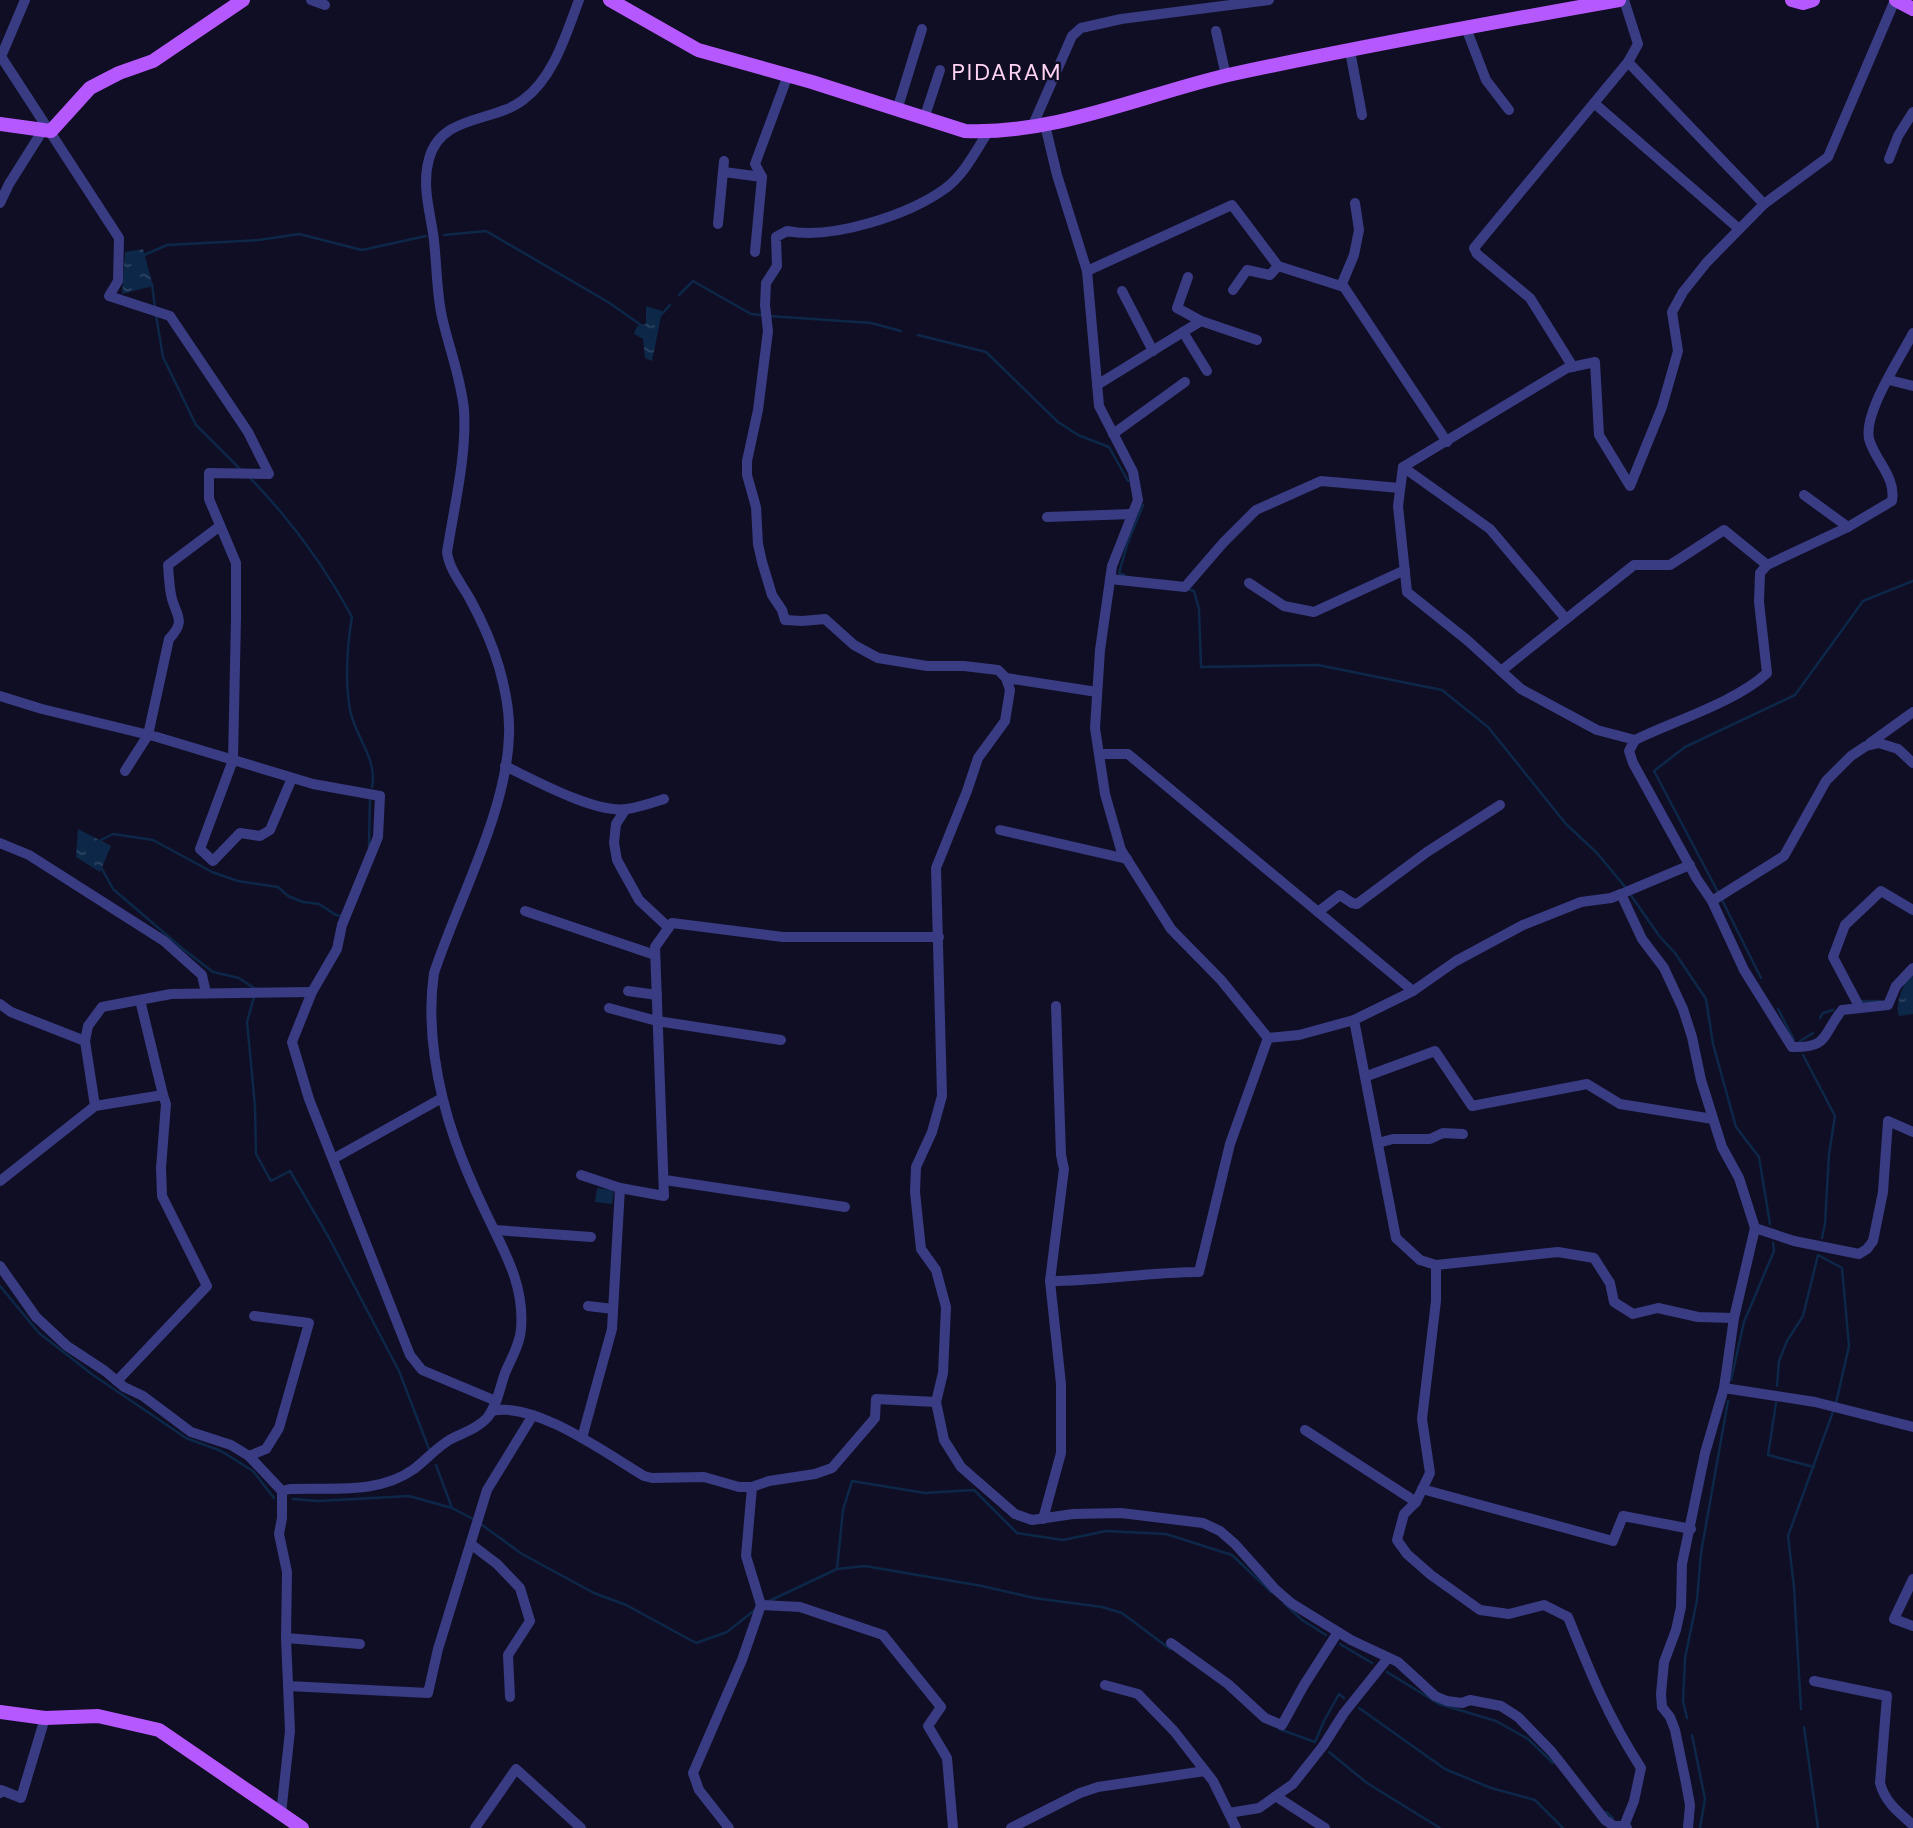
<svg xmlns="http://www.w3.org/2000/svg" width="1913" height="1828" font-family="'DM Sans',sans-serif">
  <defs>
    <pattern id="water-ripples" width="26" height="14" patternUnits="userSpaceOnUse" patternTransform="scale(1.75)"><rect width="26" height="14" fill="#0d2749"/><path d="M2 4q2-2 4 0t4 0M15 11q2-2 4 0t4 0" fill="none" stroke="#2f4564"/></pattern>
  </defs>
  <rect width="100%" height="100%" fill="#100e24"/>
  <g fill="url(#water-ripples)">
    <path d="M143,249L153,286L122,294L125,252Z"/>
    <path d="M646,306L662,311L652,361L645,358L643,339L634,334L637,326L646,324Z"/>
    <path d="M78,829L111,846L100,872L76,857Z"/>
    <path d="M1913,971V1014L1899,1016C1894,1003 1905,981 1913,971Z"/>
    <path d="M597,1188L614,1190L612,1204L595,1202Z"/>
  </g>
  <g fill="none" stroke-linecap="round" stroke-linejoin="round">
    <g stroke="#0d2749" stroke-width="2.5">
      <path d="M444,235L486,231L608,302L641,325"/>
      <path d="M142,256L167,245L259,240L299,234L362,250L426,236"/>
      <path d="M152,284L155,308"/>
      <path d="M679,295L693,281L751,314L762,315"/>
      <path d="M156,315L163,357L196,425L241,470"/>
      <path d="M661,315L670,305"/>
      <path d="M769,316L871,323L901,331"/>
      <path d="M918,335L986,352L1058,422L1078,435L1109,447L1128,481"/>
      <path d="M249,477C291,520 324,565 352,617C347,644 345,683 350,710C355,736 378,760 372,787"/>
      <path d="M1124,575L1119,573L1128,542L1143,505"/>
      <path d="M1188,589L1194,591L1199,609L1201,667L1318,665L1442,690L1488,727L1566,824L1597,853L1626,888"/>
      <path d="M99,841L113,834L153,840L212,872L238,881L278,887L288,896L303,902L319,904L336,915L342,916"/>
      <path d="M369,846L370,797"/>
      <path d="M101,867L113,889L183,949L213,972L239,978L254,988"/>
      <path d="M1630,894L1660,937L1675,953L1706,999L1713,1044L1736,1127L1759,1157L1770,1224"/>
      <path d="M1719,894L1654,771L1685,747L1795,695L1863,601L1913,581"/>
      <path d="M1722,900L1761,978"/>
      <path d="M254,997L247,1022L255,1106L256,1154L271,1181L290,1171L328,1236L399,1371L429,1449"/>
      <path d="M1862,1001H1880"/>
      <path d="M1778,1009L1794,1040"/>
      <path d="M1820,1018L1823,1013L1833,1010"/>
      <path d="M1799,1042L1813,1033"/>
      <path d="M1803,1055L1835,1116L1829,1154L1825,1224L1822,1238"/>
      <path d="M0,1286L39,1333L93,1375L186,1438L221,1451L253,1471L274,1498"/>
      <path d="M1731,1380L1744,1322L1774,1251L1773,1243"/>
      <path d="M1777,1386L1779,1361L1787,1341L1803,1316L1818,1255L1842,1268L1849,1346L1836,1403"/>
      <path d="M1776,1403L1768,1455L1814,1467"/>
      <path d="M436,1465L452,1508L473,1519"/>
      <path d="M293,1499L318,1501L409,1496L452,1508"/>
      <path d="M482,1525L522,1554L594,1593L626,1605L696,1643L727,1632L756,1609"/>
      <path d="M837,1569L843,1510L852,1481L925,1493L974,1490L1017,1533L1063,1540L1106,1531L1166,1534L1232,1555L1271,1592"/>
      <path d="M767,1602L837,1569L865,1566L982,1586L1034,1598L1102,1607L1122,1613L1170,1649"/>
      <path d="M1284,1603L1302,1620L1326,1635"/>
      <path d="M1340,1644L1372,1663"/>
      <path d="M1387,1672L1439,1704L1496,1721L1528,1739L1553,1763"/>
      <path d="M1359,1708L1445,1769L1491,1788L1535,1800L1563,1828"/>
      <path d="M1801,1709L1794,1587L1788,1536L1834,1409"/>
      <path d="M1687,1718L1683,1701L1685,1658L1697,1600L1701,1553L1728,1401"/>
      <path d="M1804,1727L1818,1828"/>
      <path d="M1279,1729L1315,1742L1324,1721L1339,1694L1344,1698"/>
      <path d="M1692,1735L1705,1799L1700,1828"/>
      <path d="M1329,1752L1367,1783L1440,1828"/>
      <path d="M1606,1812L1613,1818"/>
    </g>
    <g stroke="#393b83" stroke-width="10">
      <path d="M311,0L325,5"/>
      <path d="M1466,28L1486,80L1509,110"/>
      <path d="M1216,31L1226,76"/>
      <path d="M1350,51L1362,115"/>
      <path d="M0,55L119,238L118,281L109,296L170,316L248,432L269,474L209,473V499L236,563V618L233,760L200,849L213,861L240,833L260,836L270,830L292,778"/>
      <path d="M0,59L25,0"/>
      <path d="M1628,62L1764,204"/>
      <path d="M1594,103L1738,228"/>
      <path d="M897,110L922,29"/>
      <path d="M924,119L940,70"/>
      <path d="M1045,125L1057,175L1087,271L1099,406L1133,472L1138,500L1112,566L1100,650L1095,728L1105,794L1121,850L1171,929L1221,980L1268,1038L1299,1035L1354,1020L1396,1238L1420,1260L1436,1265V1301L1422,1419L1430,1473L1416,1502L1404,1514L1397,1540L1407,1554L1431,1575L1480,1610L1509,1614L1544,1605L1568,1617C1590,1672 1608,1717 1641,1768L1634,1801L1624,1826L1627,1828"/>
      <path d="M1032,127L1072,36L1081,28L1121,19L1269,0"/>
      <path d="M988,132C975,152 965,173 946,188C909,215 832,240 787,231L776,237L777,266L766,283L765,305L768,331L758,410L747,461V475L756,507L758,544L762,562L772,595L782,610L785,620L802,621L825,619L854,645L878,658L927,666H964L998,670L1006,678L1010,690L1005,721L978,758L967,791L936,868L942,1096L932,1132L916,1167L915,1192L921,1249L936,1270L946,1307L943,1373L936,1402L944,1440L961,1467L1015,1514L1032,1520L1073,1514L1121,1513L1203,1523L1220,1531L1235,1544L1275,1589L1291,1603L1351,1640L1398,1662L1435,1696L1447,1701L1462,1703L1470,1700L1501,1706L1518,1717L1552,1752L1605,1820L1614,1826H1624"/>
      <path d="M1889,159L1898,136L1913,112"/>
      <path d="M724,172L762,177"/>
      <path d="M0,203L9,184L43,130"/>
      <path d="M718,224L724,161"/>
      <path d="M755,252L762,177L755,164L788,75"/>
      <path d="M1087,271L1232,205L1278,266L1344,287L1447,442"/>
      <path d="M1188,277L1177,308L1201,321L1257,340"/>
      <path d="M1341,286L1354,255L1359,230L1355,203"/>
      <path d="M1233,290L1247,270L1270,275L1278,266"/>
      <path d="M1122,291L1153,351"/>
      <path d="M1183,332L1207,371"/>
      <path d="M1913,333C1901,357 1860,417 1870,442C1878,464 1896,478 1892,501L1848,527L1767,565L1760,573L1759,602L1767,673C1736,702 1674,721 1635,740L1629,751L1633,763L1697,879L1712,901L1744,970L1792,1047C1829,1048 1822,1035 1842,1010L1888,1005L1896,986L1913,968"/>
      <path d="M1573,367L1530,298L1477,254L1474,248L1628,62L1638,44L1624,0"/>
      <path d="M1889,380L1913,386"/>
      <path d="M1097,385L1201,321"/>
      <path d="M1113,434L1185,382"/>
      <path d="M1403,467L1490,529L1566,619"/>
      <path d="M1804,495L1848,527"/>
      <path d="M1047,517L1132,514"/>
      <path d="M1110,579L1185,587L1223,543L1256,510L1321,481L1400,488"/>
      <path d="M1249,583L1284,606L1314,612L1405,570"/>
      <path d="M1501,671L1634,565H1670L1724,530L1767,565"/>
      <path d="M1006,678L1097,692"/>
      <path d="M0,696L42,709L157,737L313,784L380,796L378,837L342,925L337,949L312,992L292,1042L309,1099L410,1355L422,1370L496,1401"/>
      <path d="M1635,740L1597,730L1521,689L1467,640L1407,592L1398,506L1403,467L1567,368L1595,362L1599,435L1630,486L1662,407L1678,351L1672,312L1683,292L1707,262L1764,204L1828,157L1895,0"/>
      <path d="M1870,743L1913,712"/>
      <path d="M1099,754H1128L1413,991"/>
      <path d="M505,766C534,780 596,814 627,809C640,807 652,803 664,799"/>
      <path d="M125,771L148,735L169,639C186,621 177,617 172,599C169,588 169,576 168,565L220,526"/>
      <path d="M625,810L616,824L614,843L617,860L639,900L668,927"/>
      <path d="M1000,830L1127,859"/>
      <path d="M0,843L29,855L164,941L202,975L206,993"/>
      <path d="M1621,894L1690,865"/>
      <path d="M1712,901L1784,856L1826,781L1851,756L1866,746L1879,743L1898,749L1913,763"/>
      <path d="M525,911L655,955"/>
      <path d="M1318,912L1340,895L1352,903L1357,904L1427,852L1500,805"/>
      <path d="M628,991L657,995"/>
      <path d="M140,1000L163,1095"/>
      <path d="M0,1004L11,1012L85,1041"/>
      <path d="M609,1008L657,1021L781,1040"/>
      <path d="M1860,1008L1833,957L1845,925L1881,891L1913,910"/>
      <path d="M1354,1020L1413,991L1456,961L1523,925L1581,902L1611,898L1621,894L1642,939L1664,968L1683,1009L1692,1037L1701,1080L1722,1147L1739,1178L1755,1228L1794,1241L1859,1254L1867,1249L1873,1241L1883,1192L1888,1121L1913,1132"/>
      <path d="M1367,1076L1435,1051L1472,1106L1587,1084L1620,1104L1713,1119"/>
      <path d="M95,1106L85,1041L88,1026L102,1007L171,994L312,992"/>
      <path d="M1378,1143L1393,1139H1430L1443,1133L1463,1134"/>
      <path d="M333,1159L442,1098"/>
      <path d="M581,1175L620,1188L664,1196L655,947L672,923L783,937H939"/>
      <path d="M665,1180L845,1207"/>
      <path d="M0,1181L95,1106L163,1095L166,1104L161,1168L162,1196L207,1286L117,1381"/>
      <path d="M495,1230L591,1237"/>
      <path d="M1436,1265L1558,1252L1594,1258L1610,1283L1614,1302L1633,1314L1658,1308L1698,1317L1734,1318"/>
      <path d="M0,1266L36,1317L67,1346L105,1371L124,1387L143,1396L191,1432L231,1445L249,1456L282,1491"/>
      <path d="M1050,1281C1100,1281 1149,1272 1199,1272L1230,1144L1268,1038"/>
      <path d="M588,1306L613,1309"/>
      <path d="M1724,1388L1734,1318L1755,1228"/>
      <path d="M492,1411C535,1401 607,1454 644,1476L652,1478L704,1477L739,1487H752L769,1481L815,1474L832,1468L875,1418L876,1399L936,1402"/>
      <path d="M1305,1430L1416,1502"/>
      <path d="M582,1438L612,1329L620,1188"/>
      <path d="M249,1456L266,1449L279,1428L309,1323L254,1316"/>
      <path d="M1422,1489L1613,1541L1623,1516L1691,1529"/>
      <path d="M1043,1519L1061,1453V1384L1050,1281L1064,1169L1061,1155L1056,1006"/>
      <path d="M472,1545L497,1564L520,1588L530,1621L508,1655L510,1697"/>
      <path d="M1913,1579L1894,1619L1913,1626"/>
      <path d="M761,1605L800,1607L883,1635L941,1707L928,1726L947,1758L953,1828"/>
      <path d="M286,1638L360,1644"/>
      <path d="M1171,1643L1228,1684L1265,1718L1282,1725L1304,1685L1338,1632"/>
      <path d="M1814,1681L1887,1696L1880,1783C1885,1802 1898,1812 1913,1825"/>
      <path d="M1105,1685L1138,1694L1174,1731L1213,1781L1236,1828"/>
      <path d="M288,1686L428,1693L438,1649L487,1490L533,1415"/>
      <path d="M0,1793L1,1790L21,1798L45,1718"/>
      <path d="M1277,1797L1325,1828"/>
      <path d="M1229,1813L1259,1808L1293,1784L1323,1746L1344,1713L1388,1658"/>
      <path d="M281,1814L290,1731L286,1638L287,1572L279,1534L282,1518V1491L290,1489C331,1487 378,1495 414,1469C427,1459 437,1447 451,1439C463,1433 478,1428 487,1418C497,1406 500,1387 505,1373C511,1359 520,1344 521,1329C525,1283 502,1248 484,1209C473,1186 463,1163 455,1140C437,1088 426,1027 434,973C458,900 507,811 509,735C510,713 505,688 499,667C492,643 482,621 470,599C461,583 449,569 447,552C454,508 467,454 464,410C461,378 449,348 442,317C436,290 437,260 433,233C429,208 422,184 429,159C441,114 493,123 523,100C554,77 566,34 579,0"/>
      <path d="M475,1828L516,1769L581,1828"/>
      <path d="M729,1828L699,1790L693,1773L742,1660L761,1605L746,1556L752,1487"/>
      <path d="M1011,1828L1080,1793L1098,1787L1205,1771"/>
      <path d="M1688,1828L1690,1805L1686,1783L1675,1730L1670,1717L1662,1707L1661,1694L1664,1662L1676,1630L1681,1607L1682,1564L1705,1453L1724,1388L1815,1402L1913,1427"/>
    </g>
    <g stroke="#b658ff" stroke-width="14">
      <path d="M610,0L698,50L812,82L965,131C1055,135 1142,95 1228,75C1358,47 1489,23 1619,0"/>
      <path d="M1792,0L1803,3L1813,0"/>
      <path d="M1896,0L1913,9"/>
      <path d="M0,124L51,131L90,88L119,73L153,61L243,0"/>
      <path d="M0,1712L45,1718L98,1716L159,1730L302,1828"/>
    </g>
  </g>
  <g text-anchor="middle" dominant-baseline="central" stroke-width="5" stroke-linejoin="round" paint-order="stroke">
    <g font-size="23" letter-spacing="2" fill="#ffd3f2" stroke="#100e24">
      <text x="1007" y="72">PIDARAM</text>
    </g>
  </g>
</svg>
